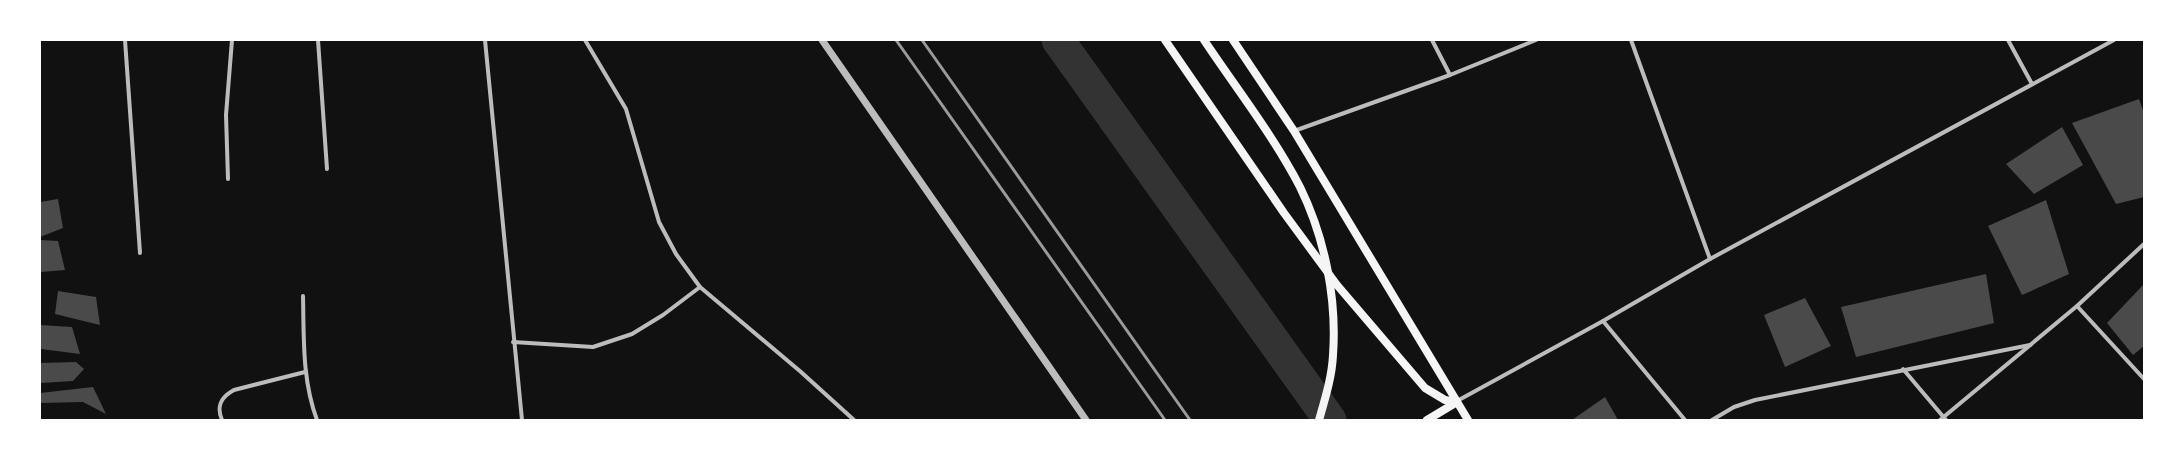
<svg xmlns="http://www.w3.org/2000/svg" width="2184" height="460" font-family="'Exo 2',sans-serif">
  <rect width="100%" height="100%" fill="#111"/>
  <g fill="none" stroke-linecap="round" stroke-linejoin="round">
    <path stroke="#333" stroke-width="33" d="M1058,40L1330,420"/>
  </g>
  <g fill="#4a4a4a">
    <path d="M2139,99L2144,113V197L2116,204L2072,123Z"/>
    <path d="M2062,127L2083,165L2034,194L2006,164Z"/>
    <path d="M58,199L63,228L40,237V202Z"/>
    <path d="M2046,200L2069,274L2022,295L1988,226Z"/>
    <path d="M40,240L58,241L65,270L41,272Z"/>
    <path d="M1986,274L1994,323L1856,357L1841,307Z"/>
    <path d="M2144,284V346L2133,355L2107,323Z"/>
    <path d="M58,291L96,297L100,325L55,314Z"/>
    <path d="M1805,298L1831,346L1785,367L1764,315Z"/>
    <path d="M40,325L72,327L80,354L41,349Z"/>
    <path d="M76,362L84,369L73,381L40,383V363Z"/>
    <path d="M93,387L106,414L83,402L40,403V393Z"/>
    <path d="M1605,397L1618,420H1572Z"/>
  </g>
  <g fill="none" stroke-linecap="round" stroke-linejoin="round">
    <g stroke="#bcbcbc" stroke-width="4">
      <path d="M125,40L140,253"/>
      <path d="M318,40L327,169"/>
      <path d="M485,40L522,420"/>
      <path d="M585,40L626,109L659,222L676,254L700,287L801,372L854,420"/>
      <path d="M1432,40L1450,75"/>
      <path d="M1631,40L1710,259"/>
      <path d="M2008,40L2032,84"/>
      <path d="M1294,131L1450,75L1536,40"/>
      <path d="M228,179L226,115L232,40"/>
      <path d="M303,296C304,338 302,380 317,420"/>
      <path d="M2077,306L2144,379"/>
      <path d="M1603,321L1685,420"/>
      <path d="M513,342L593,347L632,334L663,315L700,287"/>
      <path d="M1903,369L1946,420"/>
      <path d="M1457,401L1603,321L1710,259L2114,40"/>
      <path d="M222,420C216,406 221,397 234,390L305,372"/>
      <path d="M1712,420L1734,407L1755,400L2030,345"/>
      <path d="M1940,420L2077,306L2144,244"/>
    </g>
    <path stroke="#bcbcbc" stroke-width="7" d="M822,40L1086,420"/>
    <g stroke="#f5f5f5" stroke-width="8">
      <path d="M1165,40L1284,213L1337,285L1425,388L1445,400L1457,402"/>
      <path d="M1204,40C1236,88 1273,135 1300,187C1325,238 1337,299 1333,355C1332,377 1325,399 1319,420"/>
      <path d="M1233,40L1294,131L1468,420"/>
      <path d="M1427,420L1457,402"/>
    </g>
    <g stroke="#9a9a9a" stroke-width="3">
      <path d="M896,40L1165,420"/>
      <path d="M922,40L1190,420"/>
    </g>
  </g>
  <rect width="2184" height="460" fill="none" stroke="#ffffff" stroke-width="82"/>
</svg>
